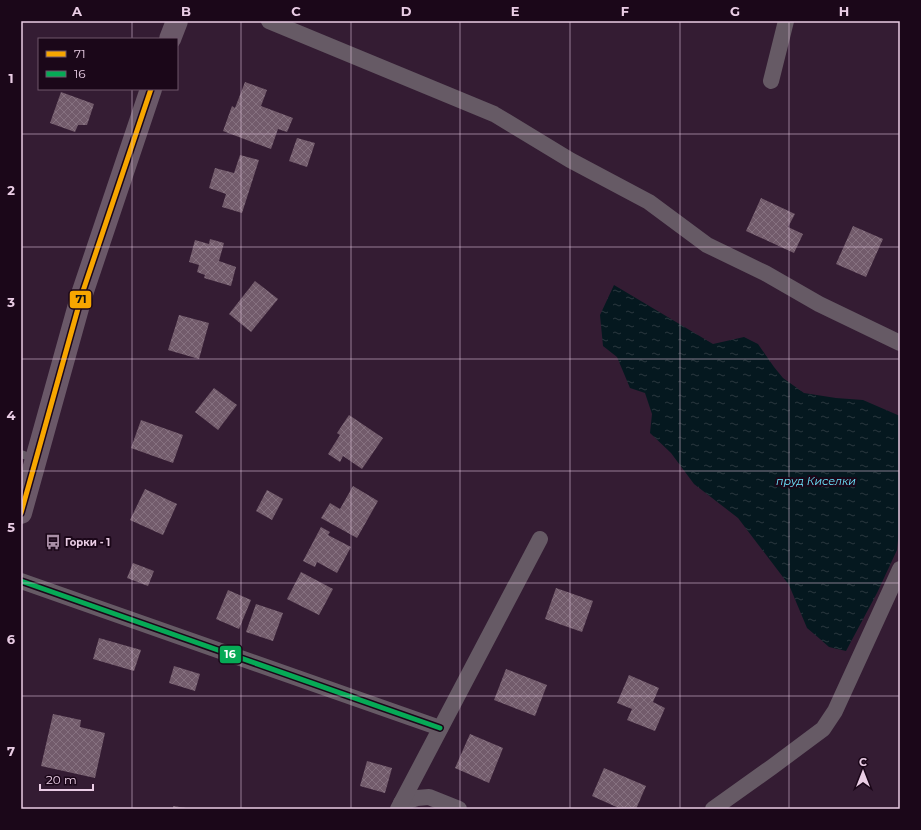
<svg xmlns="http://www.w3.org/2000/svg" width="921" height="830" font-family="Montserrat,sans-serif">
  <defs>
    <pattern id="water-ripples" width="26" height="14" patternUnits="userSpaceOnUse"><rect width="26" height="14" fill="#05181f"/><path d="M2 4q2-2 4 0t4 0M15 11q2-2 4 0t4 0" fill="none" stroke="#2a383f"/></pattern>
    <pattern id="building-cross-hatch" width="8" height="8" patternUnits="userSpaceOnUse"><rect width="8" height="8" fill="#725b6b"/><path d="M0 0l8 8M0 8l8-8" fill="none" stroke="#867180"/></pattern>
  </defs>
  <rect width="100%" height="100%" fill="#341c33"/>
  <path fill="url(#water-ripples)" d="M614,285L713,344L744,337L758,344L774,367L783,378L804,393L836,398L863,400L900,416V521L897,550L877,593L846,651L829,647L820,639L807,628L789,585L738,518L694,484L671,453L650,433L652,414L645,393L630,388L617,357L603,346L600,315Z"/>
  <g fill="url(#building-cross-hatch)">
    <path d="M245,82L267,90L261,106L293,118L287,132L278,129L271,149L223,131L232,106L235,108Z"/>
    <path d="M61,92L94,104L87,125H78L75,132L50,123Z"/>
    <path d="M297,138L315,143L307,167L289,161Z"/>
    <path d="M240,155L259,160L242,213L222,207L226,194L209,188L215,168L234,173Z"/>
    <path d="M761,198L795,214L788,227L803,234L794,253L746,231Z"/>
    <path d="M853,226L883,239L866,277L836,264Z"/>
    <path d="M210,239L224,243L219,261L236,267L231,286L204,278L205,275L197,272L199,265L189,262L195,240L209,244Z"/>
    <path d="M255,281L278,299L251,332L229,314Z"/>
    <path d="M179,315L209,323L199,359L168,350Z"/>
    <path d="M214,388L237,405L218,430L195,412Z"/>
    <path d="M349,415L383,438L362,469L343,456L340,462L328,454L340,435L337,433Z"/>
    <path d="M141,420L183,435L173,463L131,448Z"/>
    <path d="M353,486L378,501L357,538L321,518L330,503L340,509Z"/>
    <path d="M145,489L177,504L163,535L130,520Z"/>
    <path d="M267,490L283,499L272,520L256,511Z"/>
    <path d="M321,527L330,532L328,535L351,547L337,573L317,562L315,567L303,561Z"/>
    <path d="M133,563L154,571L148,586L127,578Z"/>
    <path d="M301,572L333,589L319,615L287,599Z"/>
    <path d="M556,588L593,601L582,632L545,619Z"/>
    <path d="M228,590L251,600L239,629L216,619Z"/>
    <path d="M256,604L283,613L273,641L246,632Z"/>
    <path d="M99,638L141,650L134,671L93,659Z"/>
    <path d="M174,666L200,674L195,691L169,683Z"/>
    <path d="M506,669L547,685L535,716L494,700Z"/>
    <path d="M629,675L659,688L653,702L665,708L655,731L627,720L632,709L617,703Z"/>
    <path d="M53,714L81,720L80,727L105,733L95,778L41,766Z"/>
    <path d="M470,734L503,748L489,783L455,768Z"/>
    <path d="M367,761L392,768L385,793L360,786Z"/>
    <path d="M604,768L646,786L636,809H621L592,796Z"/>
    <path d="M173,806L186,808V809H173Z"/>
  </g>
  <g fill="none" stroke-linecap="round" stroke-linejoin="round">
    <path stroke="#665a65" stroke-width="8" d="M21,454L35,459"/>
    <g stroke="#665a65" stroke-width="16">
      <path d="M269,21L494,114L570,160L649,202L707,245L765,273L819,304L900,343"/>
      <path d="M771,81L786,21"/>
      <path d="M21,581L440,728"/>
      <path d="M401,803L417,798L429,797L459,809"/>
      <path d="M398,809L540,539"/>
      <path d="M713,809L772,767L823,729L835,711L900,569"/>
    </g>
    <g stroke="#6a5868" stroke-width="22">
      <path d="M170,39L177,21"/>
      <path d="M21,513L82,294L151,89"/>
    </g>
    <g stroke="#1b0719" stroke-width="8">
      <path id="bus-1" d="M21,513L82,294L151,89"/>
    </g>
    <g stroke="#1b0719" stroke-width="8">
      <path id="bus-2" d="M21,581L440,728"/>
    </g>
    <use href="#bus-1" stroke="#f7a600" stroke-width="5"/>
    <use href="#bus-2" stroke="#06aa56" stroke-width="5"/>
  </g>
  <path fill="none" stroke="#eacde5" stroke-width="1" stroke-opacity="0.55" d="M132,21V39M241,21V809M351,21V809M460,21V809M570,21V809M680,21V809M789,21V809M132,89V809M21,134H900M21,247H900M21,359H900M21,471H900M21,583H900M21,696H900"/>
  <defs>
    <g id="bus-bare" transform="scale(1.2)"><path d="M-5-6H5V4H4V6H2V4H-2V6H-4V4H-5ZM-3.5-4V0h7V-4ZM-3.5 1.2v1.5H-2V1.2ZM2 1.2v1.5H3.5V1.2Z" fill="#aa8fa7" stroke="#1b0719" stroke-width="2.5" paint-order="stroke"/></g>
  </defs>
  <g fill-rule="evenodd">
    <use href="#bus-bare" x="53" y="542"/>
  </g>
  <g text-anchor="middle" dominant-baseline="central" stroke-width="4" stroke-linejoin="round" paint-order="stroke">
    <g font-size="10" font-weight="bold" fill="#eacde5" stroke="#1b0719" text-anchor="start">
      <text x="65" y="542">Горки - 1</text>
    </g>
    <g font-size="11" font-style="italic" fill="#6de7ff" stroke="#1b0719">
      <text x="816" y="481">пруд Киселки</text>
    </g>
  </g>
  <g stroke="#1b0719" stroke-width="1.5">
    <rect x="69" y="290" width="23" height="19" rx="4" fill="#f7a600"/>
    <rect x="219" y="645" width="23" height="19" rx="4" fill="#06aa56"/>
  </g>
  <g font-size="11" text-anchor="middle" font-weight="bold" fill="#fff">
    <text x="230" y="658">16</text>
  </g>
  <g font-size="11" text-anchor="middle" font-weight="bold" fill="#111">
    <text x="81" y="303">71</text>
  </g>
  <rect width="921" height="830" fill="none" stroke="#1b0719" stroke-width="44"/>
  <rect x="38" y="38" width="140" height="52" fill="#1b0719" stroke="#6e566b"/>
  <rect x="46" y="51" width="20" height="6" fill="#f7a600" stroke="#6e566b"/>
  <text x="74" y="58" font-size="12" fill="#eacde5">71</text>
  <rect x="46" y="71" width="20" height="6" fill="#06aa56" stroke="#6e566b"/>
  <text x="74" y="78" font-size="12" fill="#eacde5">16</text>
  <g transform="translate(863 772)" stroke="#1b0719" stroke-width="3" paint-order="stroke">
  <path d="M0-3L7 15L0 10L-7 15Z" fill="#eacde5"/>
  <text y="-6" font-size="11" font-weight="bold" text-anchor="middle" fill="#eacde5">С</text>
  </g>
  <path d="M40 784v6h53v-6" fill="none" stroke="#eacde5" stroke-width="2"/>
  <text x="46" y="784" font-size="12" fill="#eacde5" stroke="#1b0719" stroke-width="3" paint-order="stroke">20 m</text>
  <rect x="22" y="22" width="877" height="786" fill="none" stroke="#eacde5" stroke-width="1.5"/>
  <g font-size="13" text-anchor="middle" font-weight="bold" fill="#eacde5">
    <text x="77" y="16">A</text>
    <text x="186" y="16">B</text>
    <text x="296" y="16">C</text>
    <text x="406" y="16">D</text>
    <text x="515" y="16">E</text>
    <text x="625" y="16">F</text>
    <text x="735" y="16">G</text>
    <text x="844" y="16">H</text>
    <text x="11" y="83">1</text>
    <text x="11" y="195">2</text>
    <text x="11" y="307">3</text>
    <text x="11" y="420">4</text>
    <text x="11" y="532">5</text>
    <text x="11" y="644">6</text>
    <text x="11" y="756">7</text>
  </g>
</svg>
